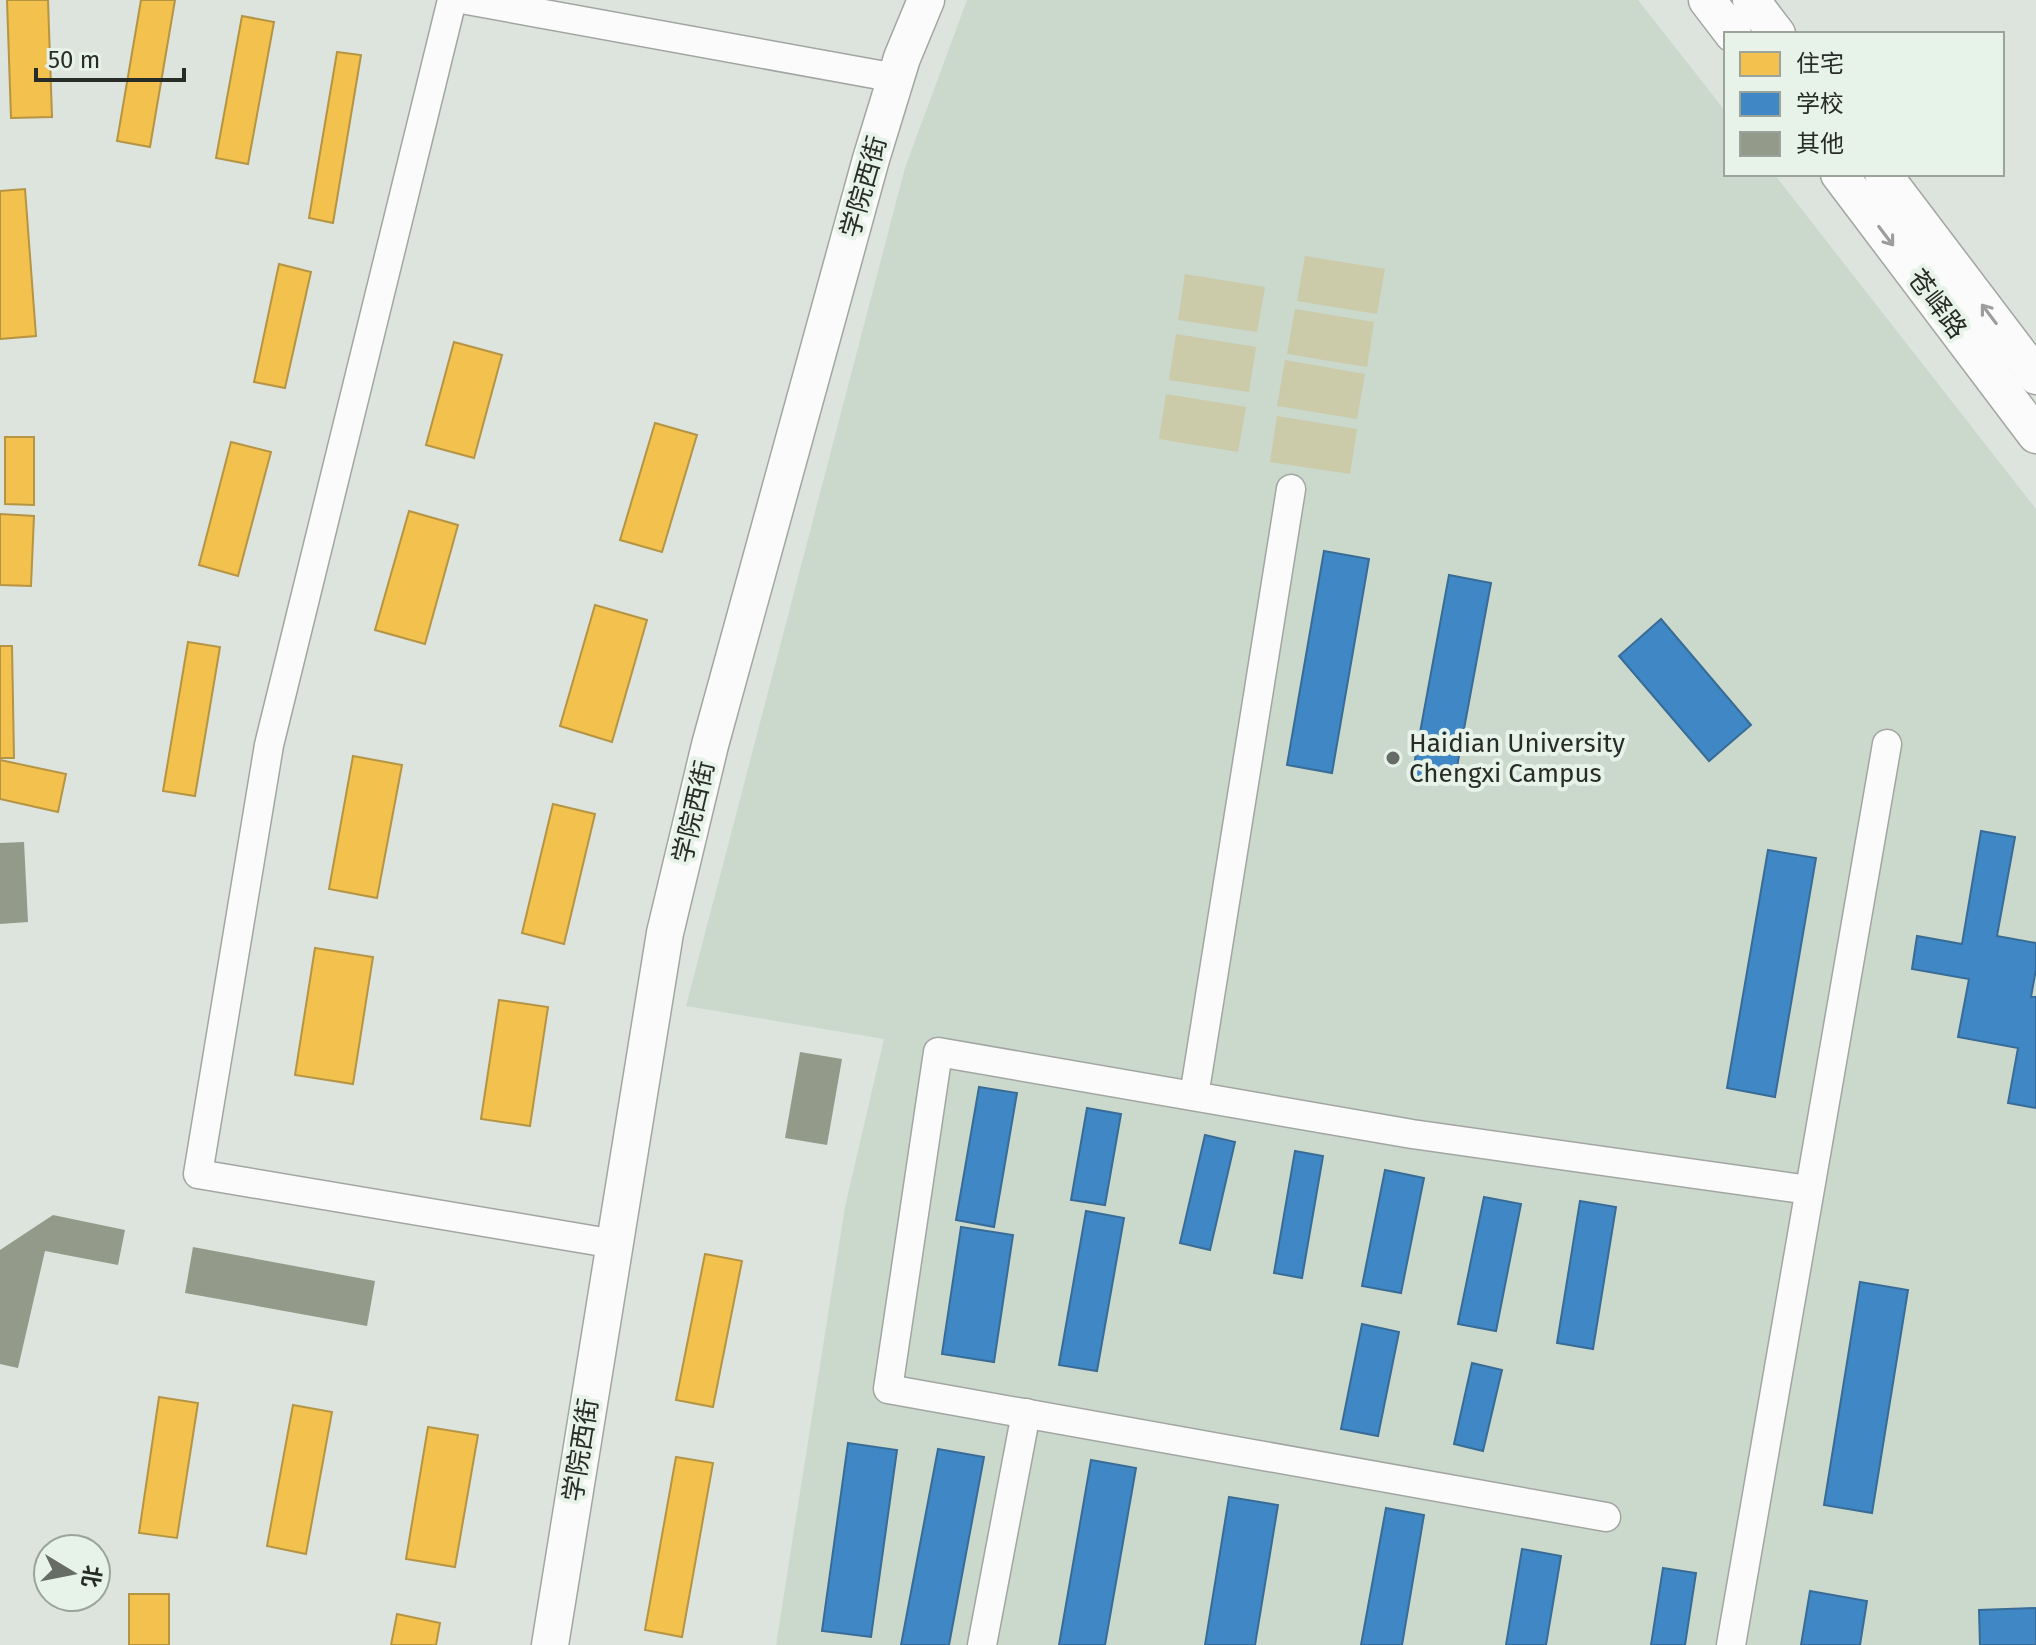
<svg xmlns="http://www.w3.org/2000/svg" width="2036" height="1645" font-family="'Fira Sans','Noto Sans SC',sans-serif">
  <rect width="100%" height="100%" fill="#dde3dd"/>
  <path fill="#cbd8cc" d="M967,0H1638L1726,112V174H1774L2036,509V1645H776L845,1207L884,1039L686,1006L905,168Z"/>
  <g fill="#cbcaa9">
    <path d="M1305,256L1385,269L1377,314L1297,301Z"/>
    <path d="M1185,274L1265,287L1257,332L1178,320Z"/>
    <path d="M1295,309L1374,322L1367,367L1287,354Z"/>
    <path d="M1176,334L1256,347L1249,392L1169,380Z"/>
    <path d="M1285,360L1365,374L1357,419L1277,406Z"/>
    <path d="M1166,394L1246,407L1238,452L1159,439Z"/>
    <path d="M1277,416L1357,429L1350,474L1270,462Z"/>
  </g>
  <g fill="#f2c14e" stroke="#b59443" stroke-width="2">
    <path d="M7,0H48L52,117L11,118Z"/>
    <path d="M141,0H175L150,147L117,141Z"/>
    <path d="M242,16L274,22L248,164L216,158Z"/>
    <path d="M337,52L361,55L333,223L309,218Z"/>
    <path d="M25,189L36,336L0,339V191Z"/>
    <path d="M279,264L311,272L285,388L254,382Z"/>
    <path d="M454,342L502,355L474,458L426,445Z"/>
    <path d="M655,423L697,435L662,552L620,540Z"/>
    <path d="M5,437H34V505L5,504Z"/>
    <path d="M231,442L271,452L238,576L199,565Z"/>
    <path d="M409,511L458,525L425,644L375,630Z"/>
    <path d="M0,514L34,516L31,586L0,585Z"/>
    <path d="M595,605L647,620L612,742L560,726Z"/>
    <path d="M188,642L220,647L195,796L163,791Z"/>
    <path d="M0,646H12L14,758H0Z"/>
    <path d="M353,756L402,765L377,898L329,889Z"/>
    <path d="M0,760L66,774L58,812L0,799Z"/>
    <path d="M553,804L595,814L564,944L522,933Z"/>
    <path d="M315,948L373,957L353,1084L295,1075Z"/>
    <path d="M499,1000L548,1007L530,1126L481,1119Z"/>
    <path d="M705,1254L742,1261L713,1407L676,1400Z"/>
    <path d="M159,1397L198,1403L177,1538L139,1533Z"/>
    <path d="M293,1405L332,1412L306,1554L267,1546Z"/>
    <path d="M428,1427L478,1435L455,1567L406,1559Z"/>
    <path d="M676,1457L713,1463L682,1637L645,1630Z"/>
    <rect x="129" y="1594" width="40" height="51"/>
    <path d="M397,1614L440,1623L436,1645H391Z"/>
  </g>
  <g fill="#3f88c5" stroke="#386c96" stroke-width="2">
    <path d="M1324,551L1369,559L1332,773L1287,765Z"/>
    <path d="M1449,575L1491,583L1454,783L1412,776Z"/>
    <path d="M1661,619L1751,725L1709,761L1619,656Z"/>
    <path d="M1981,831L2015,837L1997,936L2036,943V969L2031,997H2036V1108L2008,1103L2018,1048L1958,1037L1969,979L1912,969L1917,936L1962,944Z"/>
    <path d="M1768,850L1816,858L1775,1097L1727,1088Z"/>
    <path d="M979,1087L1017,1093L994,1227L956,1220Z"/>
    <path d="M1087,1108L1121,1114L1105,1205L1071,1200Z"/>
    <path d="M1205,1135L1235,1142L1210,1250L1180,1243Z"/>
    <path d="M1295,1151L1323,1156L1302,1278L1274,1273Z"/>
    <path d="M1385,1170L1424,1178L1401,1293L1362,1286Z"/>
    <path d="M1484,1197L1521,1204L1496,1331L1458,1324Z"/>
    <path d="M1580,1201L1616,1207L1593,1349L1557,1343Z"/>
    <path d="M1086,1211L1124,1218L1097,1371L1059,1365Z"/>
    <path d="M961,1227L1013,1235L994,1362L942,1354Z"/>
    <path d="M1860,1282L1908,1290L1872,1513L1824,1505Z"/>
    <path d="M1362,1324L1399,1332L1378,1436L1341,1429Z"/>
    <path d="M1472,1363L1502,1370L1483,1451L1454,1444Z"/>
    <path d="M848,1443L897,1450L871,1637L822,1631Z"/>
    <path d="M938,1449L984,1457L949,1645H901Z"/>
    <path d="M1091,1460L1136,1468L1105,1645H1059Z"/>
    <path d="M1229,1497L1278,1505L1255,1645H1205Z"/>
    <path d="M1386,1508L1424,1515L1402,1645H1361Z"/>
    <path d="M1522,1549L1561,1556L1546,1645H1506Z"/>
    <path d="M1663,1568L1696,1573L1685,1645H1651Z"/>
    <path d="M1810,1591L1867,1601L1860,1645H1801Z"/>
    <path d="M2036,1608V1645H1980L1979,1610Z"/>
  </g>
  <g fill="#939a89">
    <path d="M24,842L28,922L0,924V843Z"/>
    <path d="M800,1052L842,1059L827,1145L785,1138Z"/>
    <path d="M53,1215L125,1230L118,1265L45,1251L18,1368L0,1364V1250Z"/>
    <path d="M193,1247L375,1281L367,1326L185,1293Z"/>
  </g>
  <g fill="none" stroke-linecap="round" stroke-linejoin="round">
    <g stroke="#a2a6a2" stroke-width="31">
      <g id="minor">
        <path d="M452,0L269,745L198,1174L615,1244"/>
        <path d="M467,0L896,78"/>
        <path d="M1194,1096L1291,489"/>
        <path d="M1606,1517L888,1389L938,1052L1412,1134L1809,1190"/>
        <path d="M982,1645L1026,1413"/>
        <path d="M1731,1645L1887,744"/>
      </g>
    </g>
    <g stroke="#a2a6a2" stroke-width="39">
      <g id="major">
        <path d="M1707,0L1733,34"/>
        <path d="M1751,0L1777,34"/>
        <path d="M1839,174L2036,435"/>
        <path d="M1883,174L2036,376"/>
        <path d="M550,1645L665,933L710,745L871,159L902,58L926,0"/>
      </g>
    </g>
    <use href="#minor" stroke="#fafbfa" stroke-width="28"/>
    <use href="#major" stroke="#fafbfa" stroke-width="36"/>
  </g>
  <defs><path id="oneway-shaft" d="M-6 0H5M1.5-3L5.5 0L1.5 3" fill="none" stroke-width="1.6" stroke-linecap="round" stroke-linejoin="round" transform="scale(2)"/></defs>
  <g stroke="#9c9e9c">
    <use href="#oneway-shaft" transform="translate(1886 236) rotate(53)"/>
    <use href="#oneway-shaft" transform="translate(1989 314) rotate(-127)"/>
  </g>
  <circle fill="#676c67" stroke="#e7f3e8" stroke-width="3" cx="1393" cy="758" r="8"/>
  <g text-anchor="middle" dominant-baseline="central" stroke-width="8" stroke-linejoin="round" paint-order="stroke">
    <g font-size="26" fill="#282c28" stroke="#e7f3e8">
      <text transform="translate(864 187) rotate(-74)">学院西街</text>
      <text transform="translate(1937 304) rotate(53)">苍峄路</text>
      <text transform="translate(694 812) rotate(-77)">学院西街</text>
      <text transform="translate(581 1450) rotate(-81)">学院西街</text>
    </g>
    <g font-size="26" fill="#282c28" stroke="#e7f3e8" text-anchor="start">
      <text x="1409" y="743">Haidian University<tspan x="1409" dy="30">Chengxi Campus</tspan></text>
    </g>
  </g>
  <rect x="1724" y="32" width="280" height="144" fill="#e7f3e8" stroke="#9ba39b" stroke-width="2"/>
  <rect x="1740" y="52" width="40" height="24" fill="#f2c14e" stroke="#9ba39b" stroke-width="2"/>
  <text x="1796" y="72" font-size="24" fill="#282c28">住宅</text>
  <rect x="1740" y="92" width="40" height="24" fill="#3f88c5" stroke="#9ba39b" stroke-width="2"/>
  <text x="1796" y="112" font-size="24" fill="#282c28">学校</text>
  <rect x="1740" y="132" width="40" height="24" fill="#939a89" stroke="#9ba39b" stroke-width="2"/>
  <text x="1796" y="152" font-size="24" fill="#282c28">其他</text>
  <g transform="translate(72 1573) rotate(100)"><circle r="38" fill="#e7f3e8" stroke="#9ba39b" stroke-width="2"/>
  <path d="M0-6L14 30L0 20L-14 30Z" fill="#676c67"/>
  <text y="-12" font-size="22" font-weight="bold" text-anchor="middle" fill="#282c28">北</text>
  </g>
  <path d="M36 68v12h148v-12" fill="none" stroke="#282c28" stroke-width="4"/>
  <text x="48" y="68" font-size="24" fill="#282c28" stroke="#e7f3e8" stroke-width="6" paint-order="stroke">50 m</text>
</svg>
